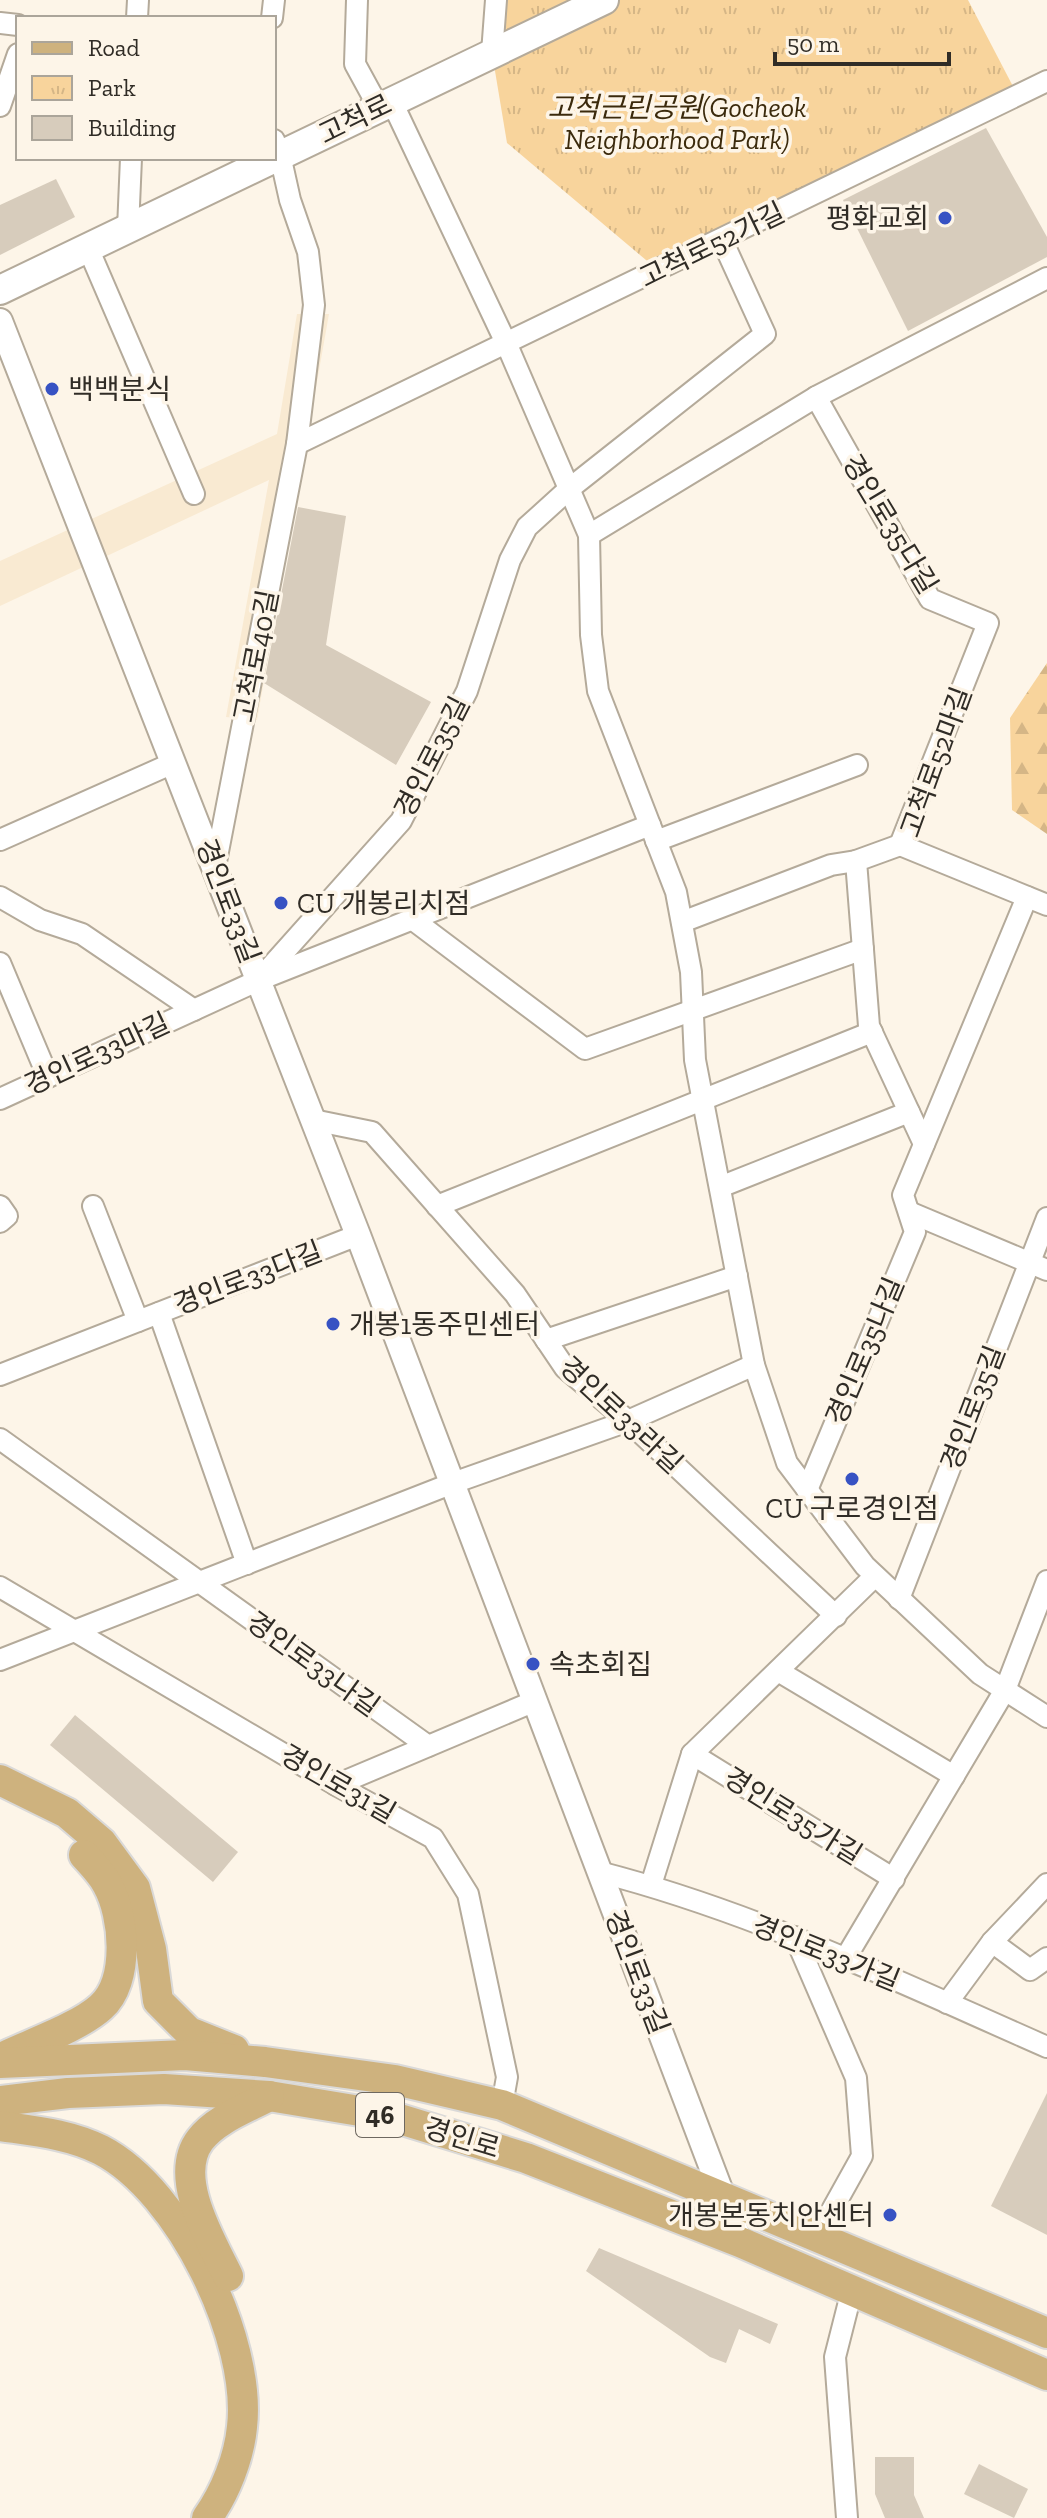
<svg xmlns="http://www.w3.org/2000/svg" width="1047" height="2518" font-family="'Zilla Slab','Noto Sans KR',serif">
  <defs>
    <pattern id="forest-firs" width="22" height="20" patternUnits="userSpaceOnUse" patternTransform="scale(2)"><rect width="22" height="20" fill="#f8d49c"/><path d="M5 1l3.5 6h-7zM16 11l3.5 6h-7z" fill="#d5b686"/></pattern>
    <pattern id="park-tufts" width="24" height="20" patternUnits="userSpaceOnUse" patternTransform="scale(2)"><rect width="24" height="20" fill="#f8d49c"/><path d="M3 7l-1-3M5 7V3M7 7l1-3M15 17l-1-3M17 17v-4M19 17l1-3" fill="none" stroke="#d5b686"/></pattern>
  </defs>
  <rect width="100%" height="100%" fill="#fdf5e8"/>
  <path fill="#f9ead2" d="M297,314H329L257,720L226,717L269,480L0,606V561L277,434Z"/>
  <path fill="url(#forest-firs)" d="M1047,663V834L1012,810L1010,718Z"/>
  <path fill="url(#park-tufts)" d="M496,0H968L1018,96L659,271L507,143L492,53Z"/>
  <g fill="#d7ccbc">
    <path d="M986,128L1047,237V257L908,331L843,200Z"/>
    <path d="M56,179L75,217L0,255V205Z"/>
    <path d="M298,507L346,516L326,645L431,702L396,765L264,683Z"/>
    <path d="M75,1715L238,1852L213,1882L50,1745Z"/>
    <path d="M1047,2093V2235L991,2206Z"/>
    <path d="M599,2248L778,2324L770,2344L739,2329L726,2363L710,2357L586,2271Z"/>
    <path d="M875,2457H914V2495L924,2518H885L875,2494Z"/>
    <path d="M979,2464L1028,2489L1014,2518L964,2494Z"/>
  </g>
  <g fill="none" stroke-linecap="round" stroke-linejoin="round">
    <g stroke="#b4aa9a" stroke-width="24">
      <g id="minor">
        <path d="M357,0L355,64L379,108"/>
        <path d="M137,18L138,0"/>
        <path d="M272,18L274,0"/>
        <path d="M0,23L18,25"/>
        <path d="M492,53L496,0"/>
        <path d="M392,102L507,345L589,535L591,635L598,691L676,892L691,972L695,1060L754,1365L787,1463L865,1566L980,1674L1047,1717"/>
        <path d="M0,106L18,54"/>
        <path d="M128,229L131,158"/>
        <path d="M88,248L194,494"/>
        <path d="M816,397L930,599L988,623L900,845L1047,905"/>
        <path d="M297,444L1047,81"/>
        <path d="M589,535L816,397L1047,278"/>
        <path d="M0,840L173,763"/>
        <path d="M656,841L857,765"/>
        <path d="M900,845L856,861L869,1026L924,1144"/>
        <path d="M215,867L297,444L314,305L308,252L290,200L280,155L274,140"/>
        <path d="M0,897L40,920L82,934L194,1010"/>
        <path d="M412,919L585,1049L863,949"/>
        <path d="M682,922L831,865L856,861"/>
        <path d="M0,963L48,1077"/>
        <path d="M259,980L401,821L467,691L510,560L527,527L569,489L765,334L722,240"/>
        <path d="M0,1099L259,980L650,825"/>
        <path d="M313,1120L372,1132L515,1294L565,1368L628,1421L836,1616"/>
        <path d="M720,1187L909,1112"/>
        <path d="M0,1206L7,1216L0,1222"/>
        <path d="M93,1206L138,1321"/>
        <path d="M437,1206L872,1032"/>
        <path d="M909,1212L1047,1270"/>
        <path d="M159,1313L247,1564"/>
        <path d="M546,1340L737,1276"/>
        <path d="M0,1375L358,1235"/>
        <path d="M0,1439L428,1746"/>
        <path d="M807,1490L915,1232L903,1195L1027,897"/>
        <path d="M0,1587L336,1785L433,1838L468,1894L507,2077L502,2105"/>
        <path d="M899,1599L1047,1218"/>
        <path d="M0,1660L453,1483L628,1421L754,1365"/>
        <path d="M778,1671L954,1776"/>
        <path d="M692,1754L894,1879"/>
        <path d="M336,1785L535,1701"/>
        <path d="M599,1872C755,1912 901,1983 1047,2047"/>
        <path d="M651,1885L692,1754L875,1576"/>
        <path d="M795,1937L856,2078L862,2156L818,2235"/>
        <path d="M992,1942L1030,1970L1047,1958"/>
        <path d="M845,1959L1005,1690L1047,1581"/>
        <path d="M947,2003L992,1942L1047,1884"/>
        <path d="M847,2518L835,2357L852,2290"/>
      </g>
    </g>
    <g stroke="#b4aa9a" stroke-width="28">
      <path id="tertiary" d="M0,321L358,1235L740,2242"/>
    </g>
    <g stroke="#b4aa9a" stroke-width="32">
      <path id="secondary" d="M0,290L604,0"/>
    </g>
    <g stroke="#dad9d8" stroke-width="34">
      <g id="primary">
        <path d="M0,1780L67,1813L102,1843L135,1888L151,1949L158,2001L189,2032L234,2050"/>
        <path d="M1,2058C30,2044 79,2027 101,2007C130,1981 125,1916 107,1884C102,1874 92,1864 84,1855"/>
        <path d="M0,2063L185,2055L265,2062L395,2080L502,2105L1047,2333"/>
        <path d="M0,2101L68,2093L164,2089L269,2096L390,2116L526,2158L740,2242L1047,2375"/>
        <path d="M0,2126C34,2131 69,2134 101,2150C180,2191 252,2340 242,2427C239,2458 225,2493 207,2518"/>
        <path d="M228,2276C211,2241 172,2177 200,2140C216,2119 247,2108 269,2096"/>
      </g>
    </g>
    <use href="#minor" stroke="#fff" stroke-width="20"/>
    <use href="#tertiary" stroke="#fff" stroke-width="24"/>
    <use href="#secondary" stroke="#fff" stroke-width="28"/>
    <use href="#primary" stroke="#ceb27e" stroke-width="30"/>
  </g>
  <g fill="#3752c3" stroke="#fdf5e8" stroke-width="3">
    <circle cx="945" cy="218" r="8"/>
    <circle cx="52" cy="389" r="8"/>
    <circle cx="281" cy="903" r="8"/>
    <circle cx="333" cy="1324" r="8"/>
    <circle cx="852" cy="1479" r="8"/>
    <circle cx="533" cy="1664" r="8"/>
    <circle cx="890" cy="2215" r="8"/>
  </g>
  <g text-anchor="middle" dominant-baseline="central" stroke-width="7" stroke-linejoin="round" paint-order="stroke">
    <rect fill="#fdf5e8" stroke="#6e6860" stroke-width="2" x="356" y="2093" width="48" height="44" rx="6"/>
    <g font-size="26" font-weight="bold" fill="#302c26">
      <text x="380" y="2115">46</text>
    </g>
    <g font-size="28" font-style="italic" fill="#3b2a0c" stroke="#fdf5e8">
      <text x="677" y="107">고척근린공원(Gocheok<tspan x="677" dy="32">Neighborhood Park)</tspan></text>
    </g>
    <g font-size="28" fill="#302c26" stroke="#fdf5e8">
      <text transform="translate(355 119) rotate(-26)">고척로</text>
      <text transform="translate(712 245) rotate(-26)">고척로52가길</text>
      <text transform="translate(890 524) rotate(59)">경인로35다길</text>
      <text transform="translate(256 656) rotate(-79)">고척로40길</text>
      <text transform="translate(432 757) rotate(-63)">경인로35길</text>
      <text transform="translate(936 762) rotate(-70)">고척로52마길</text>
      <text transform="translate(228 901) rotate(69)">경인로33길</text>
      <text transform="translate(97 1054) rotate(-25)">경인로33마길</text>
      <text transform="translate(248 1278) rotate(-21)">경인로33다길</text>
      <text transform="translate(865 1351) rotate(-67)">경인로35나길</text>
      <text transform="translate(973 1408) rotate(-69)">경인로35길</text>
      <text transform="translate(621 1415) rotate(43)">경인로33라길</text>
      <text transform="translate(313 1664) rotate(36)">경인로33나길</text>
      <text transform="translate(338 1784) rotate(30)">경인로31길</text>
      <text transform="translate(793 1816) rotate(32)">경인로35가길</text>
      <text transform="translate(826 1953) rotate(22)">경인로33가길</text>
      <text transform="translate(637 1972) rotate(69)">경인로33길</text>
      <text transform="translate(462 2138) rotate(17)">경인로</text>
    </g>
    <g font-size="28" fill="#302c26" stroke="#fdf5e8" text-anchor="start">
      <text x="929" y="218" text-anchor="end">평화교회</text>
      <text x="68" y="389">백백분식</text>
      <text x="297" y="903">CU 개봉리치점</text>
      <text x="349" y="1324">개봉1동주민센터</text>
      <text x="852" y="1508" text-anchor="middle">CU 구로경인점</text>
      <text x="549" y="1664">속초회집</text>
      <text x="874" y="2215" text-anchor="end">개봉본동치안센터</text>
    </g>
  </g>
  <rect x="16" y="16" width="260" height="144" fill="#fdf5e8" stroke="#aba59a" stroke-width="2"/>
  <rect x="32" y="42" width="40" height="12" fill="#ceb27e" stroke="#aba59a" stroke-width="2"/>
  <text x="88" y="56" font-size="24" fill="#302c26">Road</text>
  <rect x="32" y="76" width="40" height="24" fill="url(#park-tufts)" stroke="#aba59a" stroke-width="2"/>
  <text x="88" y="96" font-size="24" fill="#302c26">Park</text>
  <rect x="32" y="116" width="40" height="24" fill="#d7ccbc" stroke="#aba59a" stroke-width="2"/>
  <text x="88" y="136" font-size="24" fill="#302c26">Building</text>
  <path d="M775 52v12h174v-12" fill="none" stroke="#302c26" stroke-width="4"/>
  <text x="787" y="52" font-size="24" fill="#302c26" stroke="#fdf5e8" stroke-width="6" paint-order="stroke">50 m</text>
</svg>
